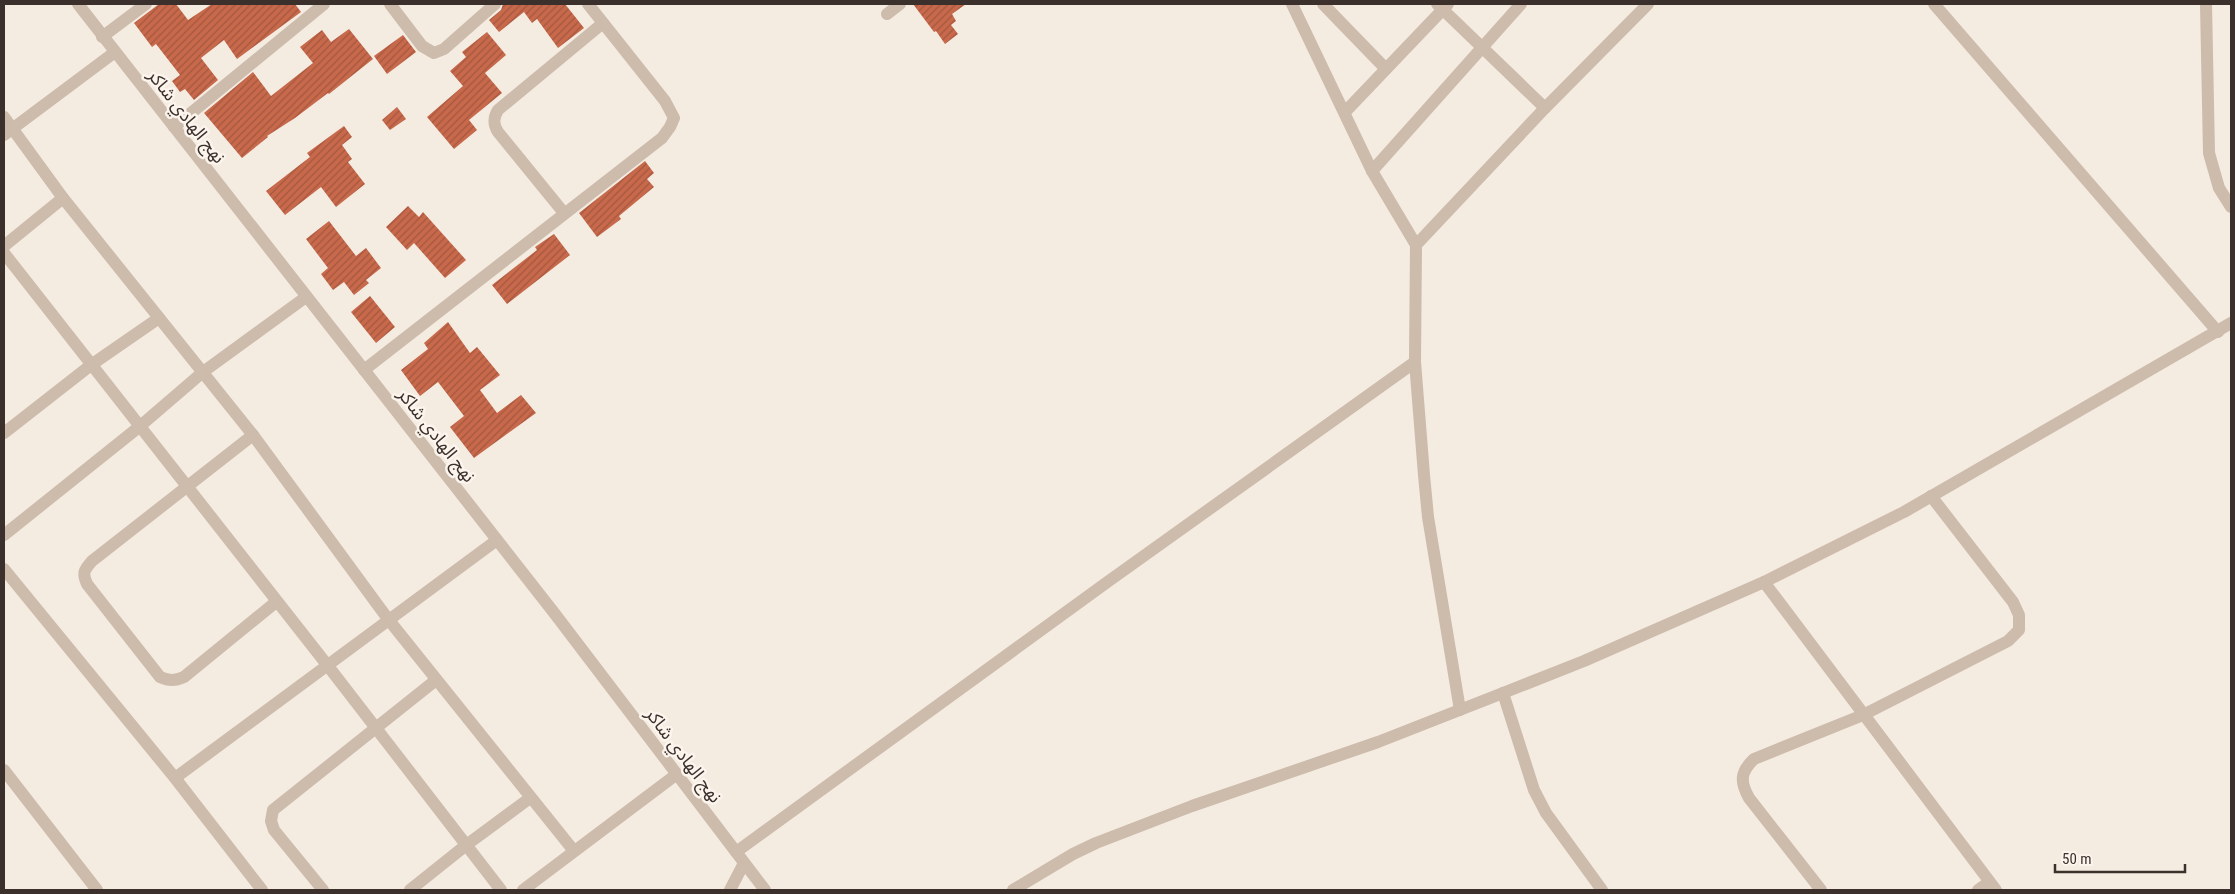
<svg xmlns="http://www.w3.org/2000/svg" width="2235" height="894" font-family="'Roboto Condensed','Noto Sans Arabic',sans-serif">
  <defs>
    <pattern id="building-hatch" width="6" height="6" patternUnits="userSpaceOnUse" patternTransform="scale(1.25)"><rect width="6" height="6" fill="#c8694b"/><path d="M-1 1l2-2M0 6l6-6M5 7l2-2" fill="none" stroke="#a4573f"/></pattern>
  </defs>
  <rect width="100%" height="100%" fill="#f4ebe1"/>
  <g fill="url(#building-hatch)">
    <path d="M159,4H176L188,20L212,4H295L301,12L237,59L224,40L201,58L218,80L194,100L185,89L180,92L172,81L180,75L156,44L152,47L134,23Z"/>
    <path d="M503,4H565L584,28L558,48L537,19L532,23L524,12L499,32L489,20L501,10Z"/>
    <path d="M913,4H966L952,14L956,21L951,25L958,34L945,44L936,31L934,32Z"/>
    <path d="M349,29L373,59L329,94L328,93L295,118L267,136L268,137L242,158L204,113L253,72L271,96L313,63L300,47L322,30L331,42Z"/>
    <path d="M487,32L506,55L485,73L502,93L469,120L477,130L454,149L427,117L463,86L450,71L466,57L462,52Z"/>
    <path d="M403,35L416,52L387,74L374,56Z"/>
    <path d="M397,107L406,119L390,130L382,120Z"/>
    <path d="M344,126L352,137L342,145L352,159L348,162L365,184L336,207L321,187L285,215L266,191L310,157L307,153Z"/>
    <path d="M645,161L654,173L647,179L654,187L619,216L621,219L597,237L579,213Z"/>
    <path d="M408,206L419,217L423,212L466,260L445,278L414,243L407,250L386,227Z"/>
    <path d="M329,221L356,256L366,248L381,268L366,280L369,283L354,295L344,282L333,290L321,274L328,268L306,239Z"/>
    <path d="M554,234L570,255L507,304L492,285L537,250L535,247Z"/>
    <path d="M370,296L395,327L376,343L351,312Z"/>
    <path d="M448,322L470,353L477,347L500,375L480,390L497,413L521,395L536,413L474,458L450,427L464,416L438,382L420,396L401,370L428,349L424,343Z"/>
  </g>
  <g fill="none" stroke-linecap="round" stroke-linejoin="round">
    <g stroke="#cdbbac" stroke-width="12">
      <path d="M390,4L422,46L434,53L444,49L495,4"/>
      <path d="M1292,4L1372,171L1416,245L1415,362L1424,475L1428,517L1460,710"/>
      <path d="M1323,4L1386,69"/>
      <path d="M1437,4L1545,108"/>
      <path d="M1934,4L2218,332"/>
      <path d="M2206,4L2209,153L2219,188L2231,207"/>
      <path d="M887,14L900,4"/>
      <path d="M102,37L146,4"/>
      <path d="M1345,112L1448,4"/>
      <path d="M4,117L63,198L253,435L388,619L574,851"/>
      <path d="M174,127L324,4"/>
      <path d="M4,135L115,52"/>
      <path d="M1372,171L1521,4"/>
      <path d="M564,213L498,132C493,124 493,118 498,110L603,23"/>
      <path d="M1416,245L1545,108L1648,4"/>
      <path d="M4,246L63,198"/>
      <path d="M4,253L328,666L501,890"/>
      <path d="M364,370L662,138L670,127L674,118L665,101L588,4"/>
      <path d="M4,433L91,365L159,318"/>
      <path d="M253,435L92,561C84,570 82,573 87,584L160,677C169,681 175,681 184,677L276,602"/>
      <path d="M4,535L139,427L203,372L306,297"/>
      <path d="M4,569L175,778L262,890"/>
      <path d="M1764,582L1996,890"/>
      <path d="M1503,693L1534,790L1546,813L1602,890"/>
      <path d="M4,770L97,890"/>
      <path d="M175,778L497,540"/>
      <path d="M736,852L1106,583L1415,362"/>
      <path d="M323,890L274,830L271,821L273,810L436,680"/>
      <path d="M410,890L465,846L530,798"/>
      <path d="M523,890L677,774"/>
      <path d="M1013,890L1073,854L1096,843L1192,806L1378,742L1503,693L1584,661L1764,582L1904,512L2231,323"/>
      <path d="M1821,890L1749,798C1740,782 1740,772 1754,759L1863,715L2008,641L2019,630V615L2013,602L1931,496"/>
      <path d="M1978,890L1989,882"/>
    </g>
    <g stroke="#cdbbac" stroke-width="12">
      <path d="M78,4L555,614L765,890"/>
      <path d="M730,890L744,863"/>
    </g>
  </g>
  <g text-anchor="middle" dominant-baseline="central" stroke-width="5" stroke-linejoin="round" paint-order="stroke">
    <g font-size="18" fill="#3b302b" stroke="#fbf5ee">
      <text transform="translate(187 116) rotate(52)">نهج الهادي شاكر</text>
      <text transform="translate(437 435) rotate(52)">نهج الهادي شاكر</text>
      <text transform="translate(684 755) rotate(53)">نهج الهادي شاكر</text>
    </g>
  </g>
  <rect width="2235" height="894" fill="none" stroke="#3b302b" stroke-width="10"/>
  <path d="M2055 864v8h130v-8" fill="none" stroke="#3b302b" stroke-width="2.5"/>
  <text x="2062" y="864" font-size="15" fill="#3b302b" stroke="#fbf5ee" stroke-width="4" paint-order="stroke">50 m</text>
</svg>
